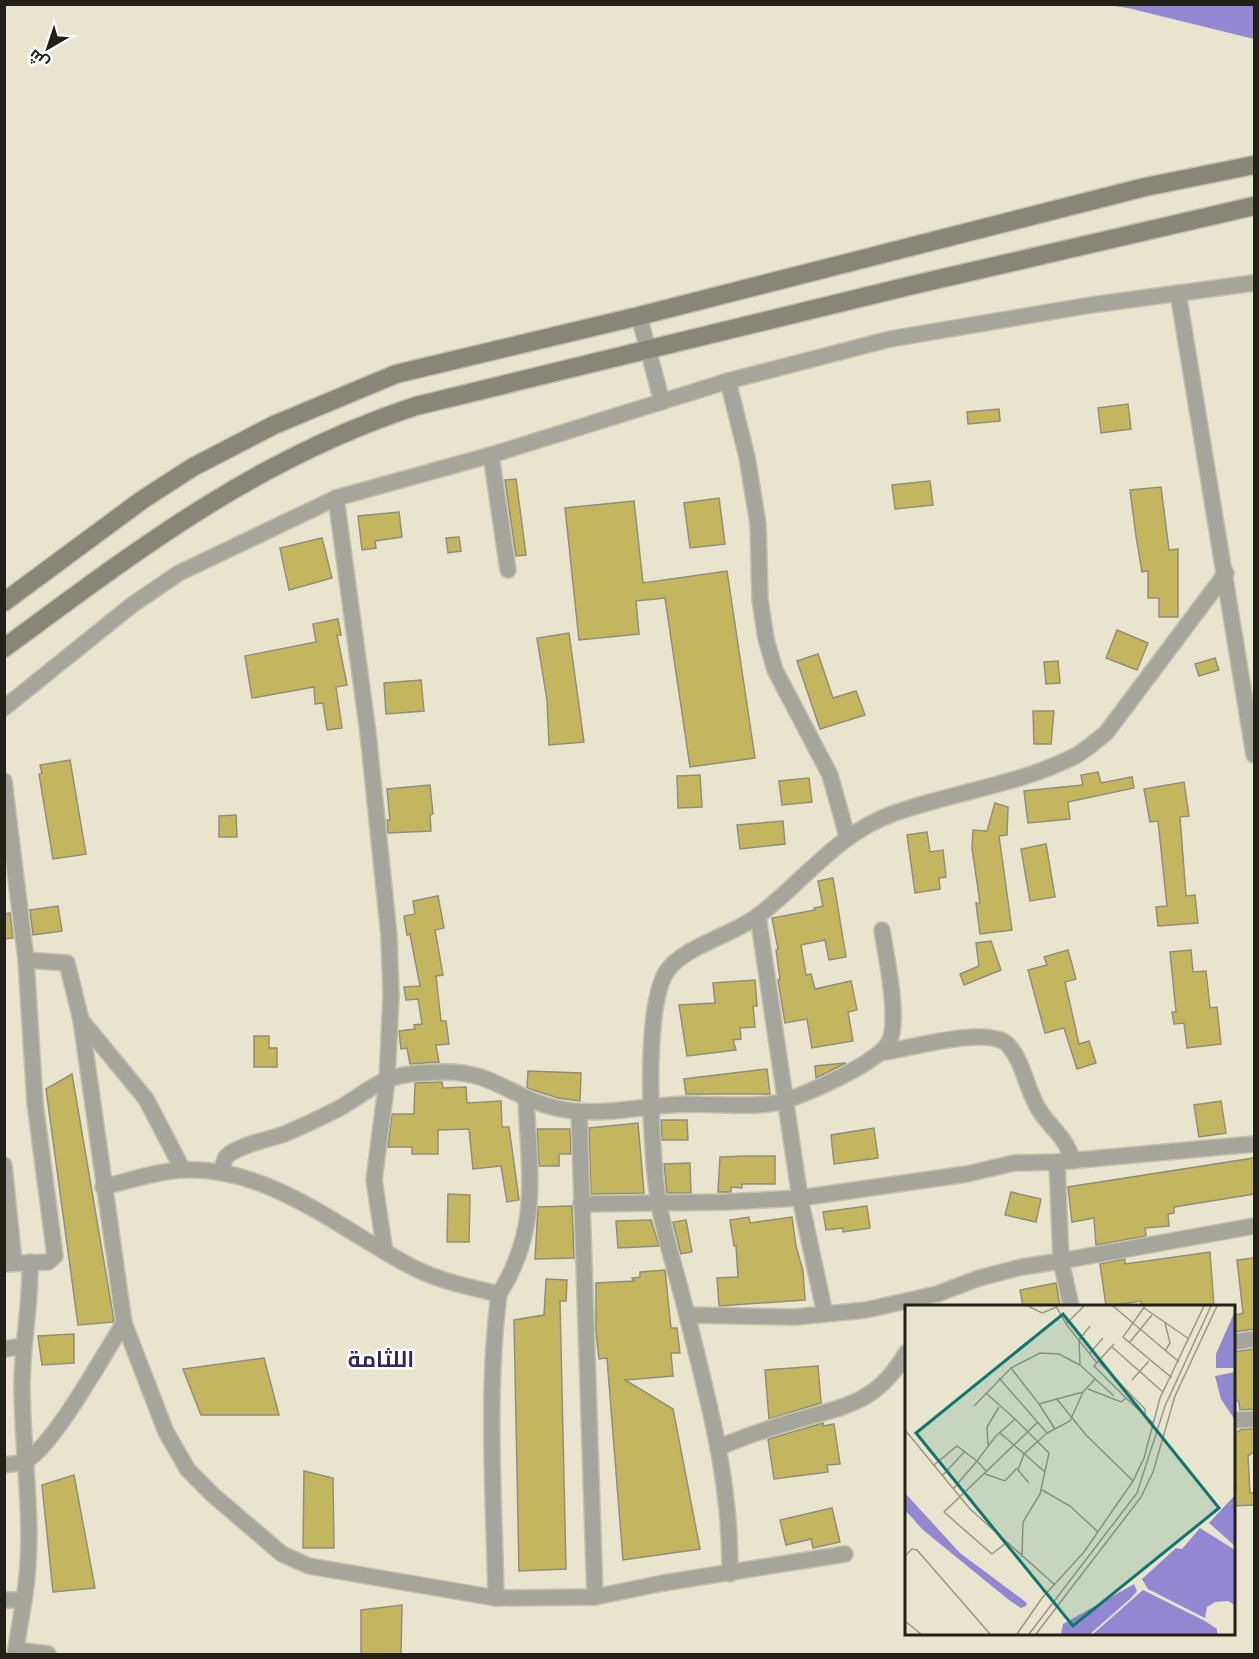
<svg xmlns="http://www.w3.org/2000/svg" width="1259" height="1659" font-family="'Roboto Condensed',Cairo,sans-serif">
  <rect width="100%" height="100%" fill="#e8e4cd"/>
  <path fill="#9387d2" d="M1108,5H1254V39L1128,8Z"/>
  <g fill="#c3b65f" stroke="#928f79" stroke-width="1.5">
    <path d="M1128,404L1131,429L1101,433L1098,408Z"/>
    <path d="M999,409L1000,421L968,424L967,412Z"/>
    <path d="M516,479L526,555L516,556L505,480Z"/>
    <path d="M930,481L933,505L895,509L892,485Z"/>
    <path d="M1161,487L1169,550L1178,549V617H1159V598H1148V571L1142,572L1136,536L1130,490Z"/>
    <path d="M719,498L725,544L690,548L684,503Z"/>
    <path d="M634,501L643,583L727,571L755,758L690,767L665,598L636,601L639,634L579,640L565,508Z"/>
    <path d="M399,512L402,537L375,541L376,548L362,550L358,516Z"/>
    <path d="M459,537L461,551L448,553L446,538Z"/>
    <path d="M322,538L332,578L289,590L280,548Z"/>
    <path d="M338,619L341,635H337L347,685L336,687L342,728L327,730L323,703L315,704L314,687L252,698L245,656L316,642L313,624Z"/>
    <path d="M1117,630L1148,643L1137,670L1106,658Z"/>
    <path d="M569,633L584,742L549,745L547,700L537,638Z"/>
    <path d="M818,654L833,698L856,691L865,715L820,729L797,661Z"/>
    <path d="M1215,658L1219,670L1199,676L1195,664Z"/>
    <path d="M1058,661L1060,683L1046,684L1044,662Z"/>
    <path d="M421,680L424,711L386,714L384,683Z"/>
    <path d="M1033,711H1054L1051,744H1034Z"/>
    <path d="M70,760L86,854L53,859L39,774L42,773L40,765Z"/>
    <path d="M1098,772L1101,783L1132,777L1134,788L1068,802L1070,819L1028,823L1024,791L1083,785L1081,775Z"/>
    <path d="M700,775L702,807L678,808L677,776Z"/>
    <path d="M809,778L812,802L782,805L779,781Z"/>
    <path d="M1184,782L1189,816L1180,817L1184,870L1186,896L1195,895L1198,923L1158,926L1156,907L1167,906L1158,821L1150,822L1144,789Z"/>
    <path d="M430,785L433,814L430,815L431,831L388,833L387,820H390L387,789Z"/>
    <path d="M995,803L1008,807L1007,835L999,836L1012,930L980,934L976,903H980L972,848L973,830L987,831Z"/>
    <path d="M236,815L237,837H219V816Z"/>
    <path d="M783,821L785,844L740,849L737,825Z"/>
    <path d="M927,832L930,852L943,850L946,877L939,878L940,889L915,893L907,835Z"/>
    <path d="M1046,844L1055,897L1030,901L1021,849Z"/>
    <path d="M833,878L846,957L829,960L825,940L801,945L806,975L811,974L815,989L851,981L857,1010L848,1012L853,1041L812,1048L807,1019L785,1023L778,980L780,979L776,950L778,949L772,918L815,910L814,908L823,906L818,881Z"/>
    <path d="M438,896L444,928L435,930L443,975L436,976L441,1021H446L449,1044L436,1045L439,1062L410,1064L407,1048L401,1049L399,1031L415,1029L414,1025L422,1024L418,999L406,1000L404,987L420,986L410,934L407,935L404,916L415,914L413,901Z"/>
    <path d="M58,906L62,931L33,935L30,910Z"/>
    <path d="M10,913L13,938L4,939V914Z"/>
    <path d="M991,941L1001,970L964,985L960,974L979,966L976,943Z"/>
    <path d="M1068,950L1076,979L1065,982L1079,1044L1089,1041L1096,1063L1077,1069L1064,1028L1045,1033L1028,970L1047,965L1044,957Z"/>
    <path d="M1191,950L1193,972L1206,971L1210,1008L1217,1007L1221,1044L1187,1048L1184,1023L1174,1024L1172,1012H1176L1170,952Z"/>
    <path d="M755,980L757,1006H753L755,1027L740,1028L741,1039L733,1040L736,1050L687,1056L679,1005L715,1003L713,983Z"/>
    <path d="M254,1036H269V1048H277V1067H254Z"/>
    <path d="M846,1063L816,1078L815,1066Z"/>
    <path d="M767,1069L770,1094H686L684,1079Z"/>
    <path d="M528,1071L581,1073L580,1101L558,1098L527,1088Z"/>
    <path d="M72,1074L114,1321L113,1322L78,1325L46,1089Z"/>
    <path d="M442,1082L443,1088L466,1087L467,1103L501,1101L502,1127H509L519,1200L507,1202L501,1166L473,1169L469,1129L438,1130V1154H412V1147H388L392,1114H414L415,1083Z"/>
    <path d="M1221,1101L1226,1133L1199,1137L1194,1105Z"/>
    <path d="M661,1120H687L688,1140H662Z"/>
    <path d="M638,1123L644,1193L591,1194L589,1128Z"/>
    <path d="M874,1128L878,1158L834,1164L831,1135Z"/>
    <path d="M537,1129H570L571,1154H559V1166H539Z"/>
    <path d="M745,1156H775V1184H742V1188L731,1187V1192H718L720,1157Z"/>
    <path d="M1254,1158V1194L1174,1207V1213L1168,1214L1169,1226L1145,1228L1146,1236L1096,1245L1094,1218L1072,1222L1068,1187Z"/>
    <path d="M690,1163L691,1193H667L664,1164Z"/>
    <path d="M1011,1192L1041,1199L1036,1222L1005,1215Z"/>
    <path d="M448,1194L470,1195L469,1242H447Z"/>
    <path d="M572,1206L574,1258L535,1259L538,1207Z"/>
    <path d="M867,1206L870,1228L843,1232V1228L826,1230L823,1212Z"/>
    <path d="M749,1217L750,1223L792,1217L796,1246L803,1271L805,1300L719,1306L717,1278L738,1277L736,1246H734L730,1220Z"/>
    <path d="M651,1220L659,1246L618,1248L616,1221Z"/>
    <path d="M686,1220L692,1252L681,1254L673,1222Z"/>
    <path d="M1210,1252L1214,1306H1142L1141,1301L1106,1306L1100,1264L1125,1259V1264Z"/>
    <path d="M1254,1258V1329L1233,1332V1316L1243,1313L1237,1260Z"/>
    <path d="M665,1270L671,1328H677L680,1353H671L673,1376L625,1380L673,1409L700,1549L623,1560L607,1358L599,1359L596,1331V1283L634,1281L632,1278L640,1277V1272Z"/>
    <path d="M546,1279L567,1280L566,1301H560L566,1569L519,1571L514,1320L544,1315Z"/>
    <path d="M1056,1283L1060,1306H1023L1020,1290Z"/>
    <path d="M74,1334V1363L42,1365L38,1336Z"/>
    <path d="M1254,1349V1409L1240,1410L1239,1402L1233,1396V1352Z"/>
    <path d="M264,1358L279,1415H201L183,1369Z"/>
    <path d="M818,1366L821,1403L769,1419L765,1370Z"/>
    <path d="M823,1423V1426L834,1424L840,1464L827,1465L828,1472L774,1479L768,1439Z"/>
    <path d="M1242,1429H1254V1452L1248,1456L1250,1493H1254V1505L1234,1506L1236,1486H1233V1434Z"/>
    <path d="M304,1471L333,1478L334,1548H303Z"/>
    <path d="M74,1475L95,1588L53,1592L42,1485Z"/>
    <path d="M832,1508L840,1542L813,1548L811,1539L786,1545L780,1520Z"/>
    <path d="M402,1605L401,1654H361V1610Z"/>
  </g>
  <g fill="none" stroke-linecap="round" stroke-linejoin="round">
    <g stroke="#c4c1ac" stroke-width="18">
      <g id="street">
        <path d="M1178,293L1254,755"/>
        <path d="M639,316L662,402"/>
        <path d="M728,381L747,457L758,524L760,600L766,639L775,670L830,775L847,836"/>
        <path d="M491,455L508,570"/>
        <path d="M336,498L368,733L389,936L391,996L387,1080L374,1180L385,1252"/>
        <path d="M4,708L132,605L179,573L336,498L491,455L728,381L890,339L1091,305L1254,283"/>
        <path d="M4,781L26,960L67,963L81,1020L146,1099L183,1170"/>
        <path d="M758,916L800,1198L825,1314"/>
        <path d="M81,1020L124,1323L166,1432L188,1470L213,1495L282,1554L309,1566L496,1598L595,1597L663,1583L845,1554"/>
        <path d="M880,1053C907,1049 992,1024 1009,1046C1024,1064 1026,1088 1038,1108C1051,1130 1063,1132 1073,1161"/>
        <path d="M579,1112L595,1597"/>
        <path d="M1057,1162L1061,1261L1022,1267L979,1278L937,1294L866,1310L795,1317L687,1315C678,1278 666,1242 659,1205C651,1159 642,1008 667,971C684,946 734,935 759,915C804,881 837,834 892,814C952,792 1020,785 1077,755C1087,749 1097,740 1106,733L1226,573"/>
        <path d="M4,1165L14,1262"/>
        <path d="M222,1173C223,1167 223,1160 227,1156C238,1145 272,1139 287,1133C303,1126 320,1118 336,1110C353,1101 369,1087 387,1080C404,1073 423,1073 441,1072C493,1070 511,1098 556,1108C598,1118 645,1105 687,1104C715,1104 761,1109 787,1100C810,1092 878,1063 889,1042C900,1021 886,955 882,930"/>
        <path d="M103,1187C129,1181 157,1171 183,1170C271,1166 343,1232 416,1269C443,1282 470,1287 499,1294C486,1394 494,1497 496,1598"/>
        <path d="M581,1204L726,1202L800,1198L967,1174L1014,1163L1057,1162L1254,1144"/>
        <path d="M4,1264L48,1262L55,1256L35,1103L26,960"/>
        <path d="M499,1294C541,1228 529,1171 526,1098"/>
        <path d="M1071,1306L1061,1261L1254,1226"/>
        <path d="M687,1315C709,1403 731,1482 730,1574"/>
        <path d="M1234,1342L1254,1339"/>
        <path d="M4,1349L23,1346"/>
        <path d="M1234,1420L1254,1419"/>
        <path d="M720,1447C743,1437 767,1429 791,1422C843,1406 876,1405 906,1353"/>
        <path d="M4,1465C11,1464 21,1464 27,1460C56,1442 103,1355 124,1323"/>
        <path d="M4,1600H24C36,1528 22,1457 22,1385C22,1344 31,1304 30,1262"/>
        <path d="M16,1650L48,1654"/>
        <path d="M15,1654L24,1600"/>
      </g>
    </g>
    <g stroke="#c4c1ac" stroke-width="21">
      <g id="secondary">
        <path d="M4,602L142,500L193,467L274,425L396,374L639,316L1145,187L1254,165"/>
        <path d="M4,648C139,549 255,459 416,406L913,285L1254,206"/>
      </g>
    </g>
    <use href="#street" stroke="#a6a59b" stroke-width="15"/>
    <use href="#secondary" stroke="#888678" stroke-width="18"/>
  </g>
  <g text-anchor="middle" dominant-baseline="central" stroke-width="5" stroke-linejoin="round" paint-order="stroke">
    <g font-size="22" font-weight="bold" fill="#342661" stroke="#fff">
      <text x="381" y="1359">اللثامة</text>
    </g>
  </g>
  <g transform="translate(905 1305)">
    <rect width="330" height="330" fill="#e8e4cd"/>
    <path d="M330,6V63H311V49ZM330,67V115L316,94L310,71ZM0,188L55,248L122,298L121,301L116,303L104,295L18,225L0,205ZM330,190V241L304,218ZM295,223L330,245V300L323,296L310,297L302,302L300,313L243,284L237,274L271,243L277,244ZM229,279L232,286L225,294L185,329H156L158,319ZM238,285L300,316L312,324V329H188Z" fill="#9387d2"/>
    <path fill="none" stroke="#999685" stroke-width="1.5" d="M123,1L137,8L152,2M151,1L161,19M179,1L161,19L192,58M208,1L274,57M240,1L218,32L267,73M239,3L284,34M260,18L265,38L260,46M224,38L247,10M209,39L189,61L221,93M207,42L258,87M185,48L198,33M194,57L240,104V111M175,59L174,35L185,21M106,63L134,99L178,87L190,74M94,73L142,128M227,75L244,56M183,84L216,97L221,93L248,118M81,88L110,114M151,93L181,130L228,176M134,99L150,124M69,101L106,63L135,48L154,49L175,60L209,91M0,125L65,204L150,280M94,127L140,167M83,140L82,122L94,102M29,160L52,141L72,156L48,184M82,167L72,156L90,132L110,114L144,148L135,189L118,217L117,252M80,169L100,176L112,163M37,171L60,146M124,178L113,165L119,149L142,128L165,116L178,87M137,185L165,201L193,227M102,237L87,249L39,207L133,117M0,251L7,244L12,245L85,329M0,316L16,329M112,329L137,293L179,247L228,176L239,153L255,93L299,1M124,329L232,188L260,101L306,1M131,329L236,192L248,167L270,91L312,1"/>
    <path fill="#0f766e" fill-opacity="0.15" stroke="#0f766e" stroke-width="3" d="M158,9L314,203L168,321L11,128Z"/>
    <rect width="330" height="330" fill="none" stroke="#222118" stroke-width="3"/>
  </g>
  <rect width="1259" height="1659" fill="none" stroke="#222118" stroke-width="12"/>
  <g transform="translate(48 48) rotate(219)" stroke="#ffffff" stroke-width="4.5" paint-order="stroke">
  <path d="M0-4.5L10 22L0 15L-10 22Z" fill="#222118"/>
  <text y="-9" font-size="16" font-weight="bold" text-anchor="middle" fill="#222118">ش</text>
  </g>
</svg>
